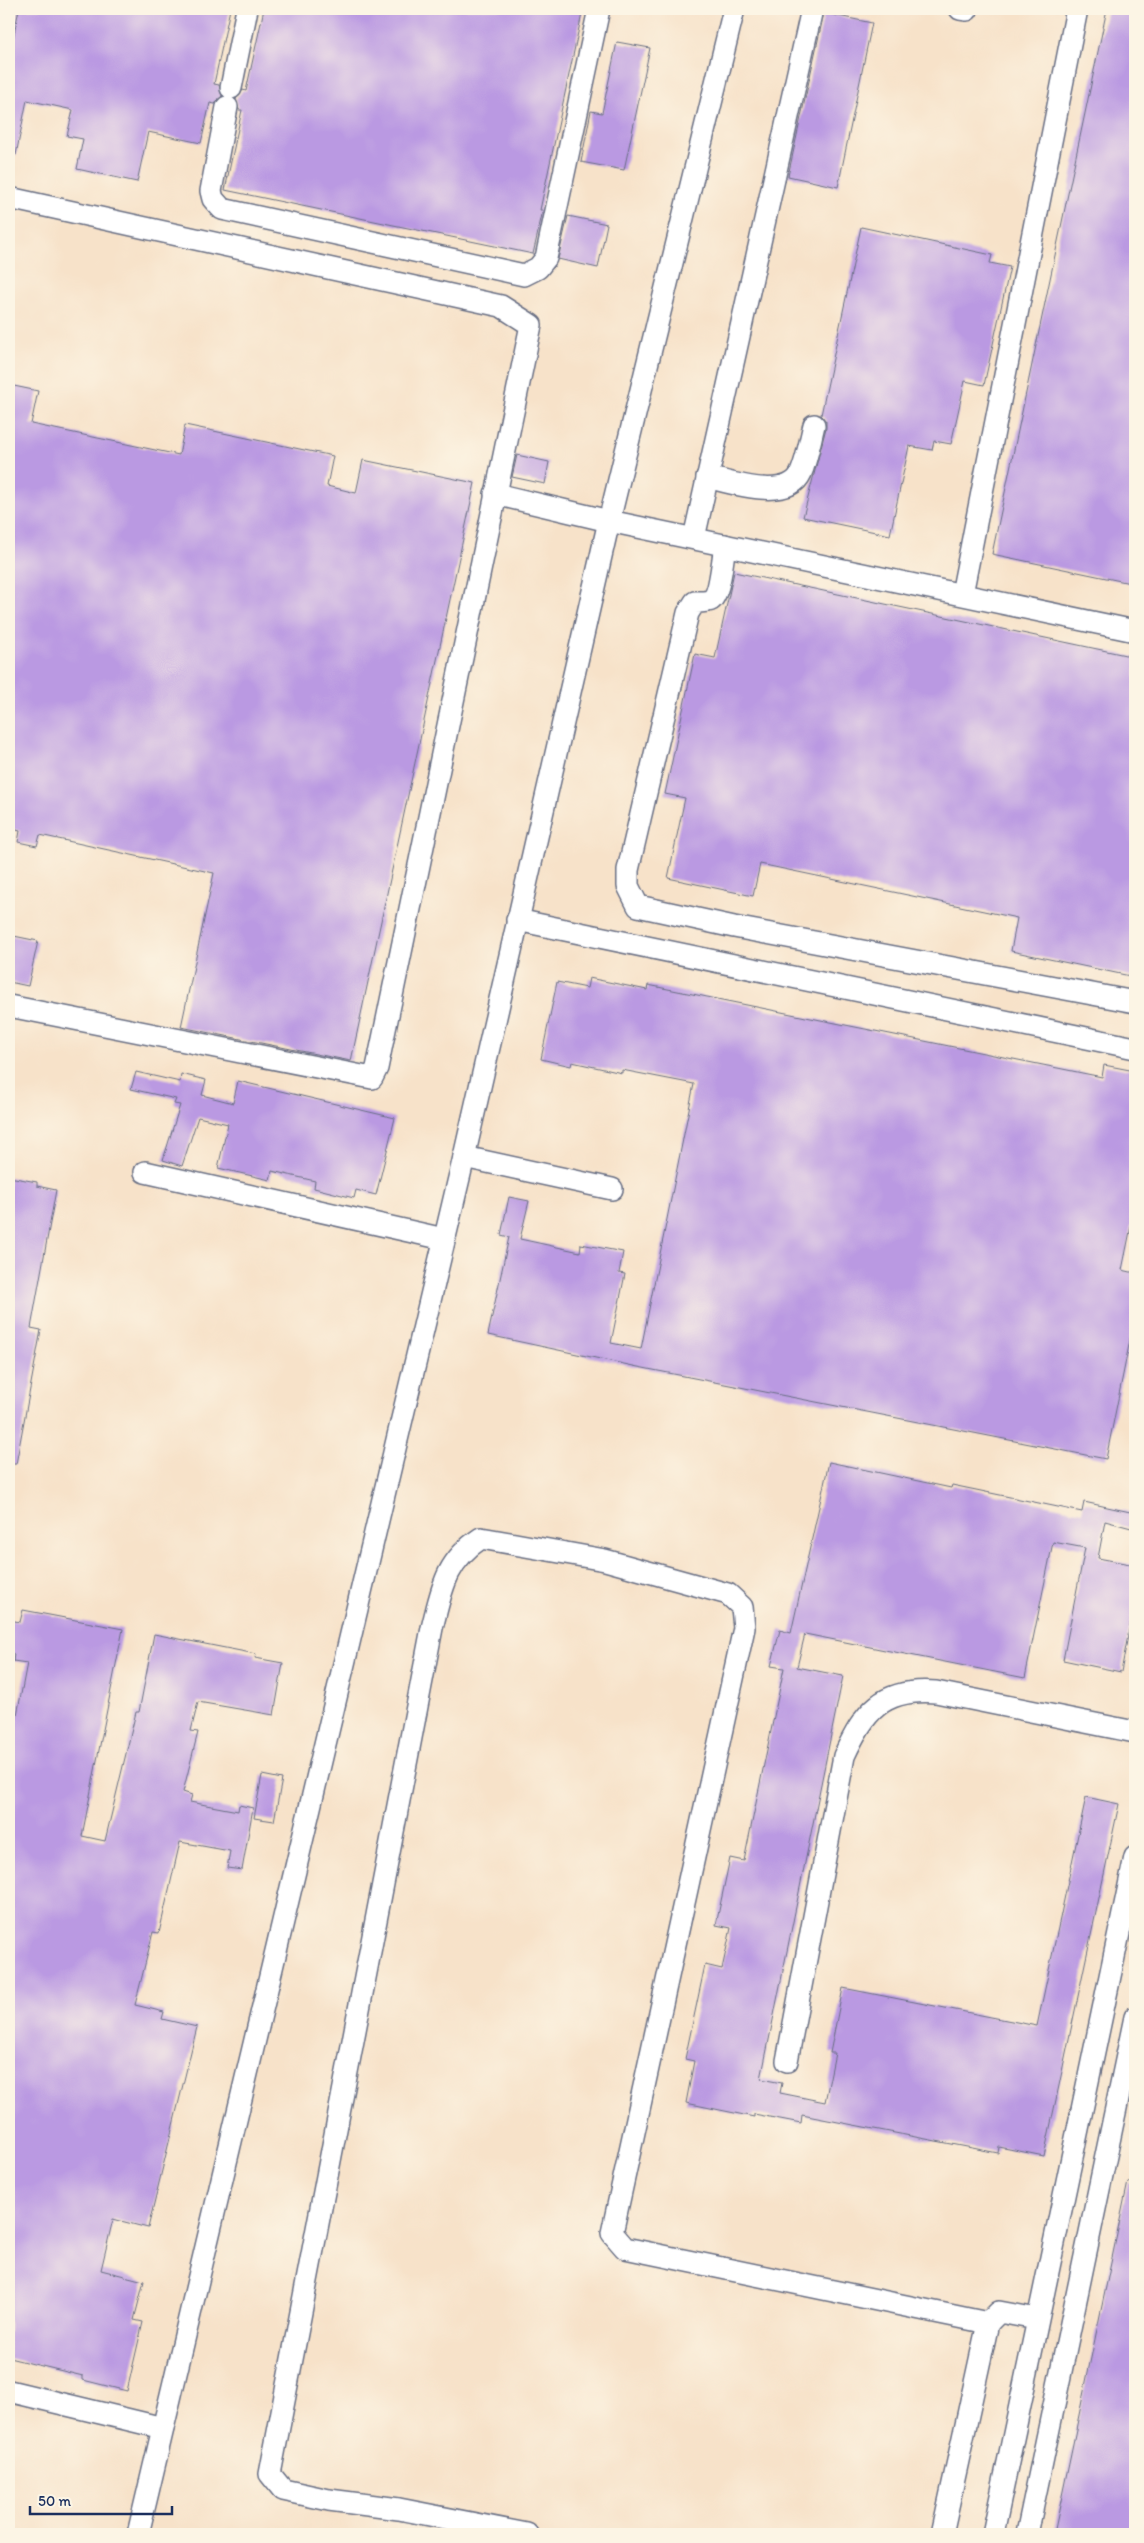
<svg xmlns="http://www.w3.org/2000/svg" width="1144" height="2543" font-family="Itim,sans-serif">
  <rect width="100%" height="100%" fill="#fcf5e5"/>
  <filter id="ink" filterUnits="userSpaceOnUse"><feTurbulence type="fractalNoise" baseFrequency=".02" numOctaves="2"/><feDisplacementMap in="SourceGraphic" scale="10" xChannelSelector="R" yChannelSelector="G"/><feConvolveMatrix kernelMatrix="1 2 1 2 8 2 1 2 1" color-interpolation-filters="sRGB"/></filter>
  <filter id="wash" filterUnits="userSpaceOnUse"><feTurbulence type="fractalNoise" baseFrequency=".0096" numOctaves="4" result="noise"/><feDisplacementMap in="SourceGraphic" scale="20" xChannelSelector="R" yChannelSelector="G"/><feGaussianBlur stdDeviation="1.12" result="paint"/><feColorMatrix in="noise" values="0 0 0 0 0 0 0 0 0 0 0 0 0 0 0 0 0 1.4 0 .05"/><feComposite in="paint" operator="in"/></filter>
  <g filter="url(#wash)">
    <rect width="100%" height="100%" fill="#f7e2c9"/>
    <g id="blocks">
      <g fill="#ba99e2">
        <path d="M19,9H230L214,84L219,85L222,96L215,104L210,103L201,143L148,132L137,182L77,169L83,139L67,136L73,110L27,100L16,155L9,154V59Z"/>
        <path d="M264,9H583L540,210H543L533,254L225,190L242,110H239L236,99L243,90L246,91Z"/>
        <path d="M1107,9H1135V584L992,554Z"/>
        <path d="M824,13L872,23L838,187L788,176Z"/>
        <path d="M617,42L650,48L624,170L581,162L591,111L602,113Z"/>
        <path d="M568,216L607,224L598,268L558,259Z"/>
        <path d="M861,227L992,255L990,263L1010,267L984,385L965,381L951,444L934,441L932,450L909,446L890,535L803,517L826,428V421L821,415Z"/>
        <path d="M9,385L38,391L31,424L179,455L185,425L333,456L327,486L356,493L363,460L475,483L351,1061L181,1027L214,873L40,835L37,846L18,842L20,831L9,828Z"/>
        <path d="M517,455L549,462L545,484L512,477Z"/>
        <path d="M734,572L1135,657V977L1011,951L1017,918L760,864L753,896L668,878L685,798L665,794L695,654L715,658Z"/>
        <path d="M9,935L38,941L28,986L9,982Z"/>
        <path d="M589,978L647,990L648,985L1102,1077L1104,1065L1135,1071V1207L1122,1270L1135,1273V1315L1106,1459L638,1367L488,1335L509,1237L501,1235L509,1197L529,1201L520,1239L580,1252L581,1244L623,1252L619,1273L625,1274L611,1343L641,1349L694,1084L622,1070V1073L572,1062L571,1066L541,1059L557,982L587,988Z"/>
        <path d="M136,1072L180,1082L181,1074L206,1080L202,1095L233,1103L238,1081L395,1118L376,1195L356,1190L354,1198L314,1188L315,1181L272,1171L270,1180L218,1168L228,1124L198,1117L182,1166L163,1160L180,1105L174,1104L176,1099L131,1089Z"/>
        <path d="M9,1177L37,1182V1186L56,1190L31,1328L41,1330L16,1464H9Z"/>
        <path d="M829,1462L951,1488L952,1485L1082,1512L1084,1502L1135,1513V1529L1105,1521L1098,1558L1135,1565V1599L1121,1672L1063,1660L1085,1548L1053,1542L1025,1678L805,1634L797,1667L843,1676L761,2079L782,2083L780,2093L825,2102L835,2053H830L843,1988L1037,2026L1086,1797L1119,1804L1044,2156L999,2147L998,2153L802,2115L801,2123L754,2114V2117L686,2103L694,2061L685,2059L705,1965L722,1969L731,1928L716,1925L730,1858L744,1861L784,1668L771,1666L780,1630L791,1633Z"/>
        <path d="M23,1610L123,1629L82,1836L105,1841L136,1712H139L154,1634L256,1654L255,1658L283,1663L274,1715L198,1702L191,1731L198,1732L183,1792L192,1795L190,1802L238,1811L239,1805L253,1808L242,1870L227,1868L230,1851L180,1842L159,1933L153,1932L135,2005L164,2012L162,2019L197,2027L148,2228L113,2219L101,2270L144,2281L134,2320L143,2322L127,2391L83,2380V2376L9,2358V1757L27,1663L13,1661L14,1654L9,1653V1620L20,1622Z"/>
        <path d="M262,1775L282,1779L274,1821L254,1818Z"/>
        <path d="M1128,2182L1135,2183V2534H1054Z"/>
      </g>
    </g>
  </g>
  <g filter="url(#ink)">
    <use href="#blocks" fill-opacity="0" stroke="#686e83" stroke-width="1"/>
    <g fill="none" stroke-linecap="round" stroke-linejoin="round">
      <g stroke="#686e83" stroke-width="24">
        <g id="minor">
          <path d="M960,9L967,10"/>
          <path d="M231,88L247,9"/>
          <path d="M227,107L211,191L213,199L222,209L524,275L538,268L546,258L599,9"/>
          <path d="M9,198L501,306L531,325L377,1068L372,1078L9,1006"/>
          <path d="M707,477C729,482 788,502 801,473C807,459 810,441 814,425"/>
          <path d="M495,494L609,521L1135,631"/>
          <path d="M694,538L812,9"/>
          <path d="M725,545C723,556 720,594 711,600C708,602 700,602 695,602L688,613L628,870V886L638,906L734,927L1135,1002"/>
          <path d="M962,594L1077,9"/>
          <path d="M517,920L1135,1048"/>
          <path d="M464,1157L612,1189"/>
          <path d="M145,1172L444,1239"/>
          <path d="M787,2061L844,1756C865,1711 882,1688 936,1692L1135,1732"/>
          <path d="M9,2391L163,2428"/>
          <path d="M138,2534L464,1157L609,521L734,9"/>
          <path d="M527,2534L399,2509L329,2500L283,2490L270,2474L432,1628C442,1589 445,1562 481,1538L605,1560L728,1594L742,1607L744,1628L612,2233L625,2248L988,2323"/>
          <path d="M942,2534L988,2323L999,2312L1037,2319"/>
          <path d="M993,2534L1135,1857"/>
          <path d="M1027,2534L1135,2017"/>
        </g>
      </g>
      <use href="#minor" stroke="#fff" stroke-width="21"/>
    </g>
  </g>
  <rect width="1144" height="2543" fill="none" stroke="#fcf5e5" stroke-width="30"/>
  <path d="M30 2506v8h142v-8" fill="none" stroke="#1b2f5e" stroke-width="2.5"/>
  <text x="38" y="2506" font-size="15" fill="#1b2f5e" stroke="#fcf5e5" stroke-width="4" paint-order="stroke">50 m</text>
</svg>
